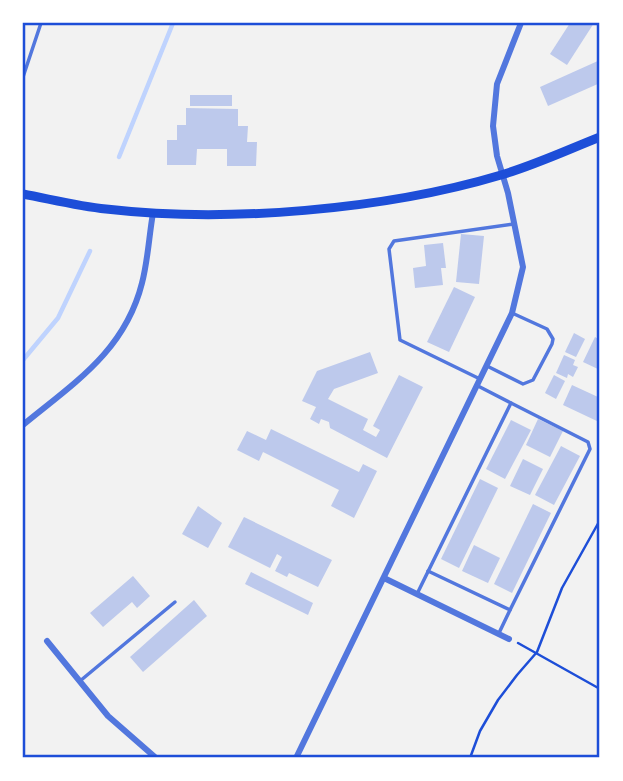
<svg xmlns="http://www.w3.org/2000/svg" width="623" height="781" font-family="'DM Sans',sans-serif">
  <rect width="100%" height="100%" fill="#f2f2f2"/>
  <g fill="none" stroke-linecap="round" stroke-linejoin="round">
    <g stroke="#bfd3fe" stroke-width="4.5">
      <path d="M119,157L173,23"/>
      <path d="M23,360L58,318L90,251"/>
    </g>
  </g>
  <g fill="#bdc9ec">
    <path d="M570,23H594L567,65L550,54Z"/>
    <path d="M600,60V83L548,106L540,87Z"/>
    <rect x="190" y="95" width="42" height="11"/>
    <path d="M186,108L238,109V126H248L247,142H257L256,166H227V149H197L196,165H167V140H177V125H186Z"/>
    <path d="M461,234L484,236L479,284L456,282Z"/>
    <path d="M443,243L446,268H441L443,285L415,288L413,268L426,266L424,245Z"/>
    <path d="M454,287L475,297L449,352L427,342Z"/>
    <path d="M574,333L585,339L576,357L565,352Z"/>
    <path d="M595,337L600,340V370L583,362Z"/>
    <path d="M370,352L378,373L334,389L328,399L368,419L363,430L376,437L380,430L373,426L399,375L423,387L387,458L330,428L329,422L321,419L319,424L310,419L316,407L302,401L317,371Z"/>
    <path d="M564,355L575,360L573,365L578,367L573,377L568,374L567,378L556,373Z"/>
    <path d="M554,375L565,381L556,399L545,393Z"/>
    <path d="M572,385L598,397L600,393L599,422L563,405Z"/>
    <path d="M538,419L563,431L550,457L526,445Z"/>
    <path d="M511,420L531,430L505,479L486,469Z"/>
    <path d="M271,429L359,472L363,464L377,471L354,518L331,506L339,490L263,452L259,461L237,450L247,431L266,440Z"/>
    <path d="M561,446L580,456L554,505L535,495Z"/>
    <path d="M523,459L543,469L530,495L510,486Z"/>
    <path d="M480,479L498,488L459,568L441,559Z"/>
    <path d="M533,504L551,513L512,593L494,584Z"/>
    <path d="M198,506L222,523L208,548L182,534Z"/>
    <path d="M244,517L332,560L318,587L289,573L287,577L275,571L282,557L277,554L270,568L228,547Z"/>
    <path d="M474,545L500,558L488,583L462,571Z"/>
    <path d="M251,572L313,603L308,615L245,584Z"/>
    <path d="M133,576L150,596L137,608L132,602L103,627L90,613Z"/>
    <path d="M194,600L207,616L143,672L130,657Z"/>
  </g>
  <g fill="none" stroke-linecap="round" stroke-linejoin="round">
    <g stroke="#1d4ed8" stroke-width="2.5">
      <path d="M518,643L600,689"/>
      <path d="M470,758L480,731L498,700L517,675L537,652L562,588L600,520"/>
    </g>
    <g stroke="#5277de" stroke-width="3.5">
      <path d="M23,77L41,23"/>
      <path d="M487,366L523,384L533,380L552,344L553,339L547,329L512,313"/>
      <path d="M480,379L400,340L389,249L394,241L514,224"/>
      <path d="M428,571L510,610L499,633"/>
      <path d="M417,594L511,403L478,386"/>
      <path d="M510,610L590,449L588,442L511,403"/>
      <path d="M80,681L175,602"/>
    </g>
    <g stroke="#5277de" stroke-width="6">
      <path d="M23,425C74,383 125,351 142,283C148,260 149,236 153,213"/>
      <path d="M384,578L509,639"/>
      <path d="M47,641L108,716L156,758"/>
      <path d="M296,758L512,313L523,267L508,193L497,156L493,126L497,84L521,23"/>
    </g>
    <path stroke="#1d4ed8" stroke-width="9" d="M23,194C50,199 78,206 106,209C227,223 384,210 501,175C535,165 567,150 600,137"/>
  </g>
  <rect width="623" height="781" fill="none" stroke="#ffffff" stroke-width="49"/>
  <rect x="24" y="24" width="574" height="732" fill="none" stroke="#1d4ed8" stroke-width="2.5"/>
</svg>
